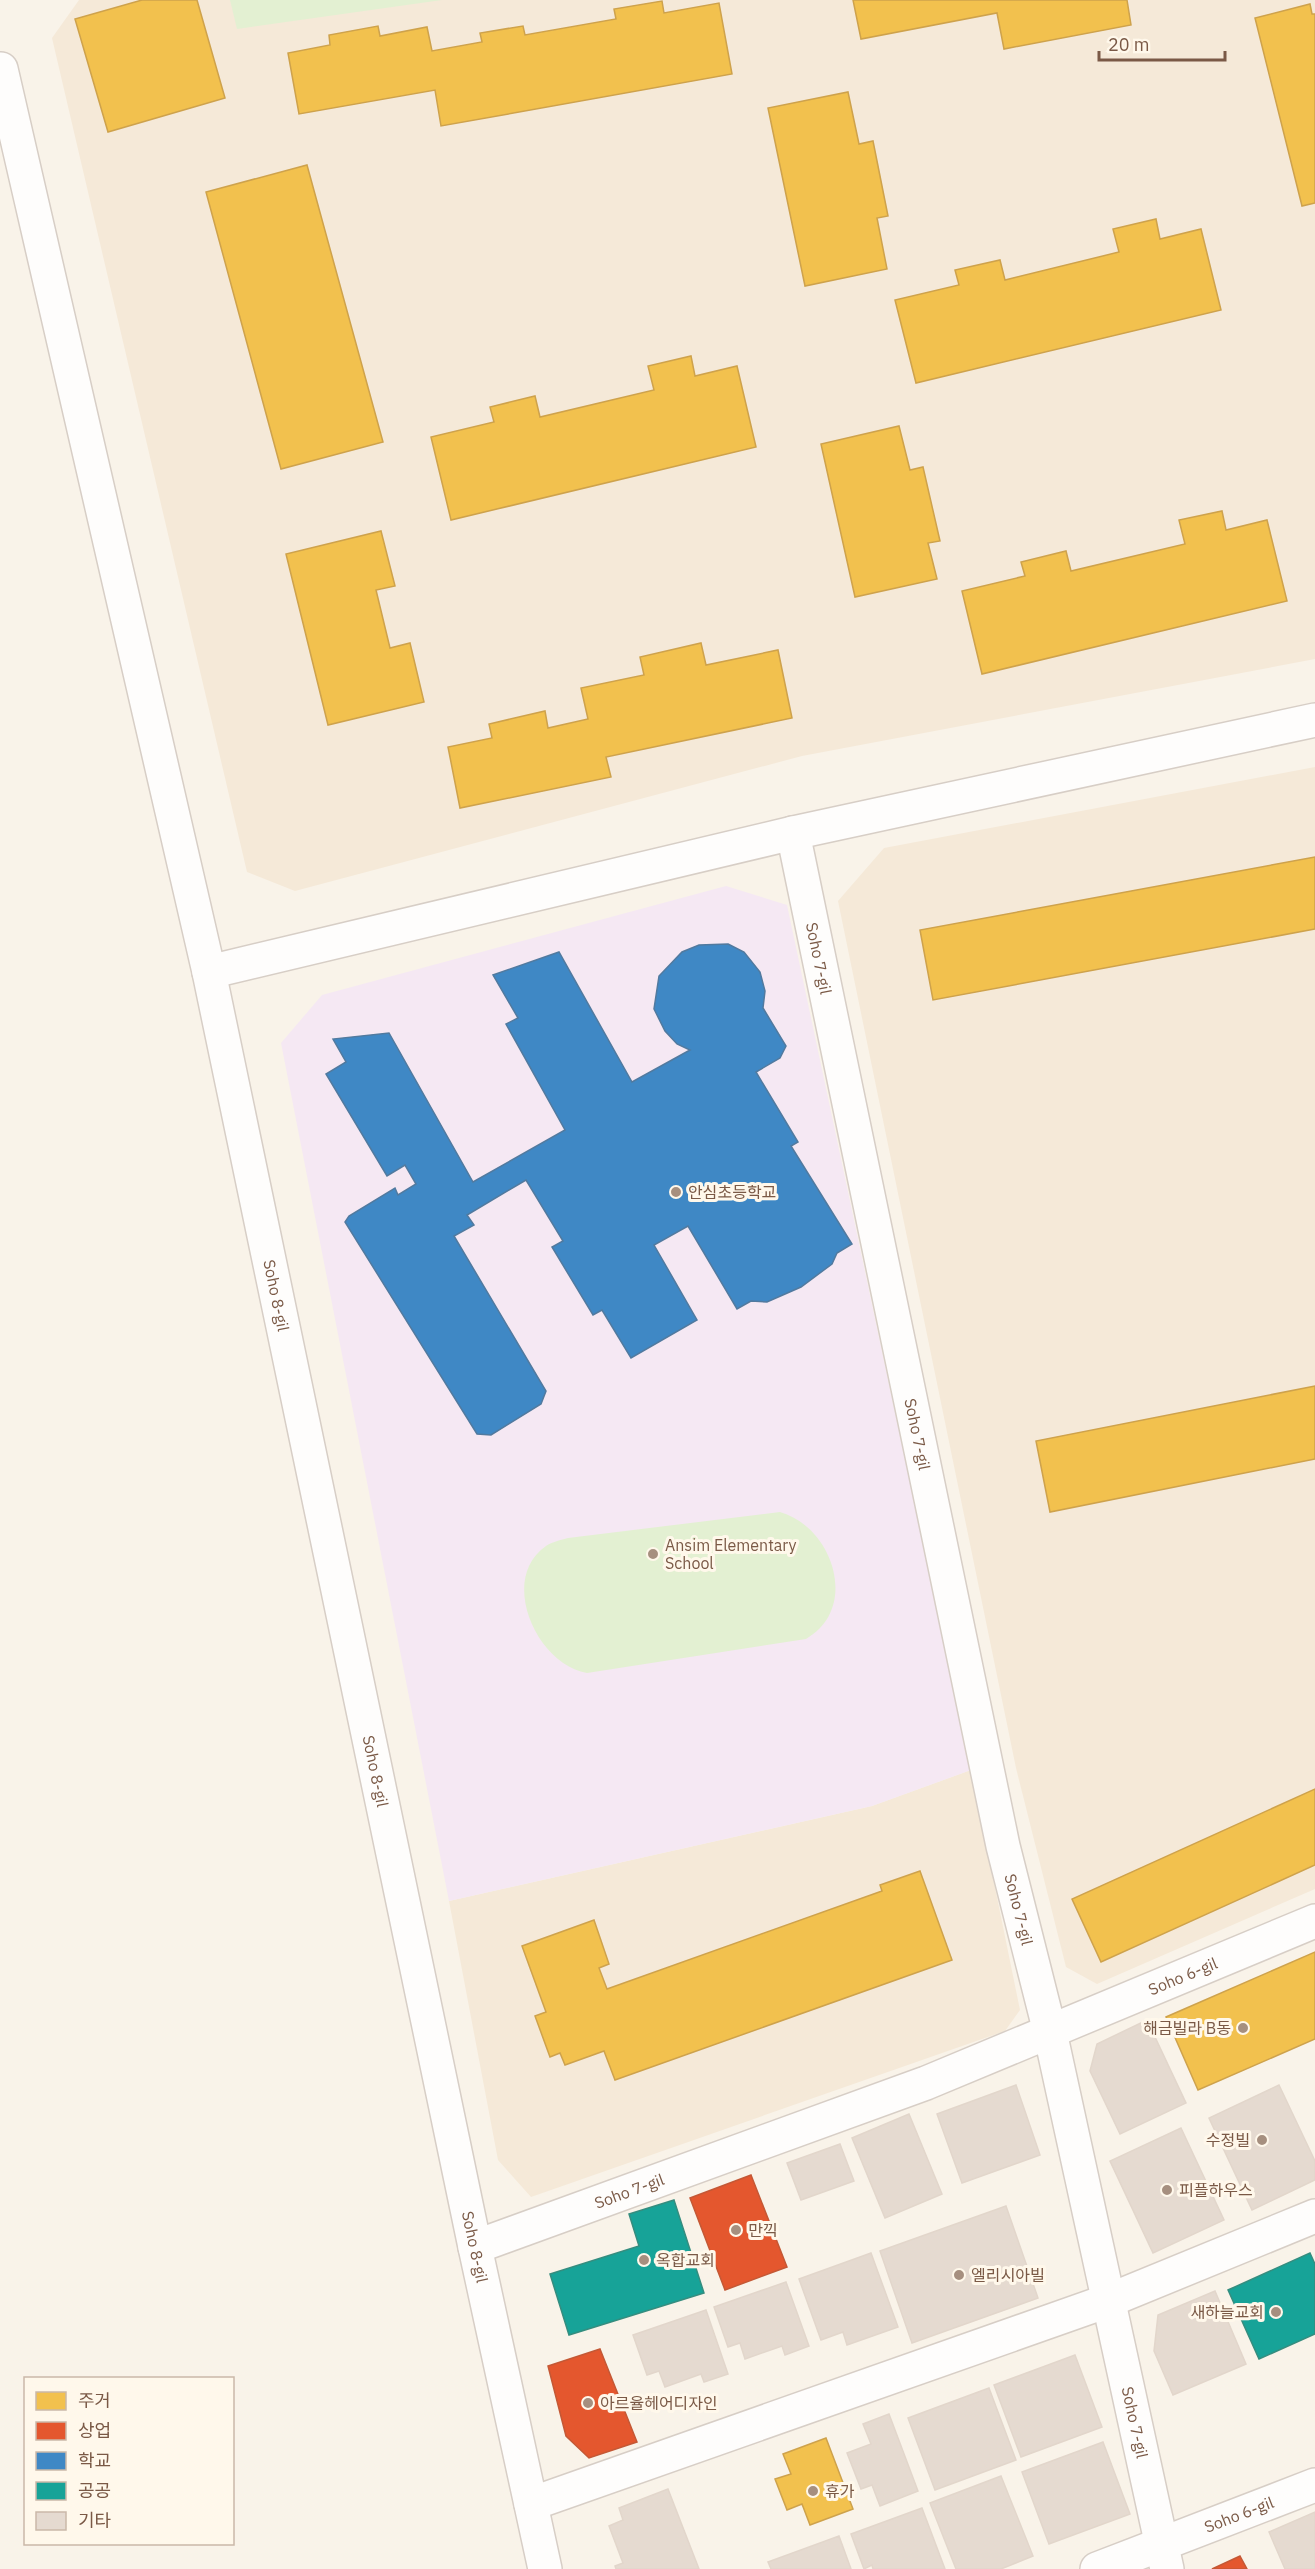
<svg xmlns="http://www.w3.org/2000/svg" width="1315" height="2569" font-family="'IBM Plex Sans','Noto Sans KR',sans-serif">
  <rect width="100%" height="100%" fill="#f9f3e9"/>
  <g fill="#f5e9d8">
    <path d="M79,0H1315V659L802,756L295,891L247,872L52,38Z"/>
    <path d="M1315,767V1889L1097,1984L1066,1967L1016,1768L838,901L884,848Z"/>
    <path d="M971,1770L1020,2010L1005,2031L531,2197L498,2160L449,1901L872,1806Z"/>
  </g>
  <path fill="#f5e8f3" d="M726,886L787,905L971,1770L872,1806L449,1901L281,1043L322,995Z"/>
  <g fill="#e3f0d2">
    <path d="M230,0H442L237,29Z"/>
    <path d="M780,1512C833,1527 860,1608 806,1639L587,1673C537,1665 498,1579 546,1546C552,1542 561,1540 568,1538Z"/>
  </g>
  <g fill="#f2c14e" stroke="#cea24c" stroke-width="1.5">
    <path d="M142,0H197L225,98L108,132L75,19Z"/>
    <path d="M853,0H1127L1131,25L1004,49L997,13L861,39Z"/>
    <path d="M662,1L664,13L719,3L732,74L441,126L435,90L299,114L288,53L330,45L329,35L378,26L380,36L427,27L432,51L482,42L480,33L523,26L525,35L616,19L614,9Z"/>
    <path d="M1310,4L1312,14H1315V203L1302,206L1255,18Z"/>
    <path d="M848,92L859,144L873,141L888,216L877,218L887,269L805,286L768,108Z"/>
    <path d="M307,165L383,442L281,469L206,192Z"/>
    <path d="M1156,219L1160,239L1201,229L1221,310L916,383L895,300L959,285L955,270L1000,260L1005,280L1119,252L1113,229Z"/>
    <path d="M691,356L695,376L737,366L756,447L451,520L431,437L494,422L490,407L535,396L540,417L654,390L648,366Z"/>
    <path d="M899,426L910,470L923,467L940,541L928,543L937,579L855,597L821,444Z"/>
    <path d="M1222,511L1226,530L1267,520L1287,601L982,674L962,591L1025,576L1021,562L1066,551L1071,571L1185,544L1179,520Z"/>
    <path d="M381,531L395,586L376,590L390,648L410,643L424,702L328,725L286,554Z"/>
    <path d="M701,643L706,665L778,650L792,718L606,757L611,777L460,808L448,747L492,738L489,724L545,711L548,728L588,719L581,688L644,675L640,657Z"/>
    <path d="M1315,857V929L933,1000L920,930Z"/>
    <path d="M1315,1386V1459L1050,1512L1036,1441Z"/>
    <path d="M1315,1789V1865L1101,1962L1072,1899Z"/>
    <path d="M920,1871L952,1960L615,2080L604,2051L565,2065L560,2053L550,2057L535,2016L546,2012L522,1946L594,1920L609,1964L599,1968L607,1989L882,1891L880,1885Z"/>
    <path d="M1315,1952V2039L1198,2090L1166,2017Z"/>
    <path d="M826,2438L853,2509L810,2525L802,2504L787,2510L775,2479L791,2474L783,2454Z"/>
  </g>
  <g fill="#e4572e" stroke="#c45835" stroke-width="1.5">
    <path d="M751,2175L787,2267L725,2290L690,2198Z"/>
    <path d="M600,2349L637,2442L589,2458L566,2436L548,2366Z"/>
    <path d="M1240,2556L1247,2569H1212Z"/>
  </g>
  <path fill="#3f88c5" stroke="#517a9f" stroke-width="1.5" d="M728,944L744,952L760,972L765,991L763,1008L786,1046L780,1058L756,1072L798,1142L791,1146L852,1244L837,1253L832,1264L801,1287L767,1302L751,1301L737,1309L688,1226L654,1245L697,1320L631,1358L602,1310L593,1315L552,1247L563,1241L526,1180L467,1215L474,1225L454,1236L546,1391L541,1404L491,1435L477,1434L345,1222L349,1216L395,1188L398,1195L416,1184L405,1165L387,1176L326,1074L346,1062L333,1039L389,1033L473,1182L565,1130L506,1024L518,1018L493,975L559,952L632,1082L690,1050L677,1044L665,1031L654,1009L659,976L682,952L699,945Z"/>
  <g fill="#17a398" stroke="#358d7f" stroke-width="1.5">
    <path d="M674,2200L704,2293L569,2335L550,2274L639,2246L629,2214Z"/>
    <path d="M1310,2253L1315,2264V2334L1259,2359L1228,2290Z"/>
  </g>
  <g fill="#e5dad0" stroke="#e2d6cb" stroke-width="1.5">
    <path d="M1147,2020L1186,2103L1120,2134L1090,2071L1097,2044Z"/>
    <path d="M1016,2085L1040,2155L962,2183L937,2114Z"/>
    <path d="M1279,2085L1315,2161V2180L1252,2210L1209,2118Z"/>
    <path d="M909,2114L942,2194L885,2218L852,2138Z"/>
    <path d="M1181,2128L1224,2220L1153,2253L1110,2161Z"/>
    <path d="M840,2144L854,2181L801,2200L787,2163Z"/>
    <path d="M1006,2206L1038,2298L912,2343L880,2251Z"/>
    <path d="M871,2253L898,2327L847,2345L843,2332L821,2340L799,2279Z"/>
    <path d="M786,2282L809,2346L785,2355L782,2346L745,2359L740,2343L728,2347L714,2307Z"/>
    <path d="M1215,2291L1246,2364L1173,2395L1154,2351L1158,2315Z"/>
    <path d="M706,2310L728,2374L704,2382L701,2374L665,2387L659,2371L647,2375L633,2335Z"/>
    <path d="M1075,2355L1102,2427L1021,2457L994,2385Z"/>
    <path d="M989,2388L1016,2460L935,2490L908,2418Z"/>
    <path d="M889,2414L918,2491L880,2506L872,2485L861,2489L847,2453L871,2444L863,2424Z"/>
    <path d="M1103,2442L1130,2514L1049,2544L1022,2472Z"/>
    <path d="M1001,2476L1033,2556L1001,2569H956L930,2503Z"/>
    <path d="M668,2489L699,2569H616L615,2566L623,2563L609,2526L623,2520L619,2508Z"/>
    <path d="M922,2508L945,2569H873L872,2565L864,2569L851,2534Z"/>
    <path d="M1315,2512V2569H1285L1269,2532Z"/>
    <path d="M839,2536L851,2569H771L768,2562Z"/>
  </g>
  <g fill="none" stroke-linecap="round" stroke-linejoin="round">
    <g stroke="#d7cec6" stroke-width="36">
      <g id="street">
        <path id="s1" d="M1,69L209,972L475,2247L545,2569"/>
        <path id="s2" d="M793,833L1003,1846L1050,2032L1167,2569"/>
        <path d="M209,972L793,833L1315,720"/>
        <path id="s3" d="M475,2247L926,2083L1315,1921"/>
        <path d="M531,2504L1110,2300L1315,2216"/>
        <path id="s4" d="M1097,2569L1315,2485"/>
      </g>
    </g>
    <use href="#street" stroke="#fefdfc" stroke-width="33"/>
  </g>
  <g fill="#a68f7f" stroke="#fff8eb" stroke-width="2">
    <circle cx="676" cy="1192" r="6"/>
    <circle cx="653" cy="1554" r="6"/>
    <circle cx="1243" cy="2028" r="6"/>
    <circle cx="1262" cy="2140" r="6"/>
    <circle cx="1167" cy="2190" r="6"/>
    <circle cx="736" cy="2230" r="6"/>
    <circle cx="644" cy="2260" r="6"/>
    <circle cx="959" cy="2275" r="6"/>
    <circle cx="1276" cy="2312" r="6"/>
    <circle cx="588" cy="2403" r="6"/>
    <circle cx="813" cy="2491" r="6"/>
  </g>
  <g text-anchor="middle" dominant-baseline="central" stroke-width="6" stroke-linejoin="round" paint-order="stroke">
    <g font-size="16" fill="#7a5946" stroke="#fff8eb">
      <text stroke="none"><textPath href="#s2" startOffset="128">Soho 7-gil</textPath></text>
      <text stroke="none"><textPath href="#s1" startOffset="1257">Soho 8-gil</textPath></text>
      <text stroke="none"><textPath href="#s2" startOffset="614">Soho 7-gil</textPath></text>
      <text stroke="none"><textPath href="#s1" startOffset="1743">Soho 8-gil</textPath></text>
      <text stroke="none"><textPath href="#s2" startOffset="1100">Soho 7-gil</textPath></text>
      <text stroke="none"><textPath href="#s3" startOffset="758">Soho 6-gil</textPath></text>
      <text stroke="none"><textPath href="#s3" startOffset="164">Soho 7-gil</textPath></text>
      <text stroke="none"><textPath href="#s1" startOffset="2229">Soho 8-gil</textPath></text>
      <text stroke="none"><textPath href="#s2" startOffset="1626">Soho 7-gil</textPath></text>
      <text stroke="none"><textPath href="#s4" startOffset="152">Soho 6-gil</textPath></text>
    </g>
    <g font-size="16" fill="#7a5946" stroke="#fff8eb" text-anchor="start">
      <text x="688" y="1192">안심초등학교</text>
      <text x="665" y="1545">Ansim Elementary<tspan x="665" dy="18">School</tspan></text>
      <text x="1231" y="2028" text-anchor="end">해금빌라 B동</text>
      <text x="1250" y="2140" text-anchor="end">수정빌</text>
      <text x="1179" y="2190">피플하우스</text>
      <text x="748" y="2230">만끽</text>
      <text x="656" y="2260">옥합교회</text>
      <text x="971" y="2275">엘리시아빌</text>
      <text x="1264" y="2312" text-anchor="end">새하늘교회</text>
      <text x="600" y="2403">아르율헤어디자인</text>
      <text x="825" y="2491">휴가</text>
    </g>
  </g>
  <rect x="24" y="2377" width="210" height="168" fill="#fff8eb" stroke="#cab8a9" stroke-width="1.5"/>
  <rect x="36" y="2392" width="30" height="18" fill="#f2c14e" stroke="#cab8a9" stroke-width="1.5"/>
  <text x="78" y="2407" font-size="18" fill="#7a5946">주거</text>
  <rect x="36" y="2422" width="30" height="18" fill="#e4572e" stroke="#cab8a9" stroke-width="1.5"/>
  <text x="78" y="2437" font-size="18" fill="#7a5946">상업</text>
  <rect x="36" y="2452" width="30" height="18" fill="#3f88c5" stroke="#cab8a9" stroke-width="1.5"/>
  <text x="78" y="2467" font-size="18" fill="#7a5946">학교</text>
  <rect x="36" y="2482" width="30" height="18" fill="#17a398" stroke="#cab8a9" stroke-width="1.5"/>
  <text x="78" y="2497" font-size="18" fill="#7a5946">공공</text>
  <rect x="36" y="2512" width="30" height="18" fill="#e5dad0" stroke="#cab8a9" stroke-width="1.5"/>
  <text x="78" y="2527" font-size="18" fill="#7a5946">기타</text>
  <path d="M1099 51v9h126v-9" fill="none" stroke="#7a5946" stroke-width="3"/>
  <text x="1108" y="51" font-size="18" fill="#7a5946" stroke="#fff8eb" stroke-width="4.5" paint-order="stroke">20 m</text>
</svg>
